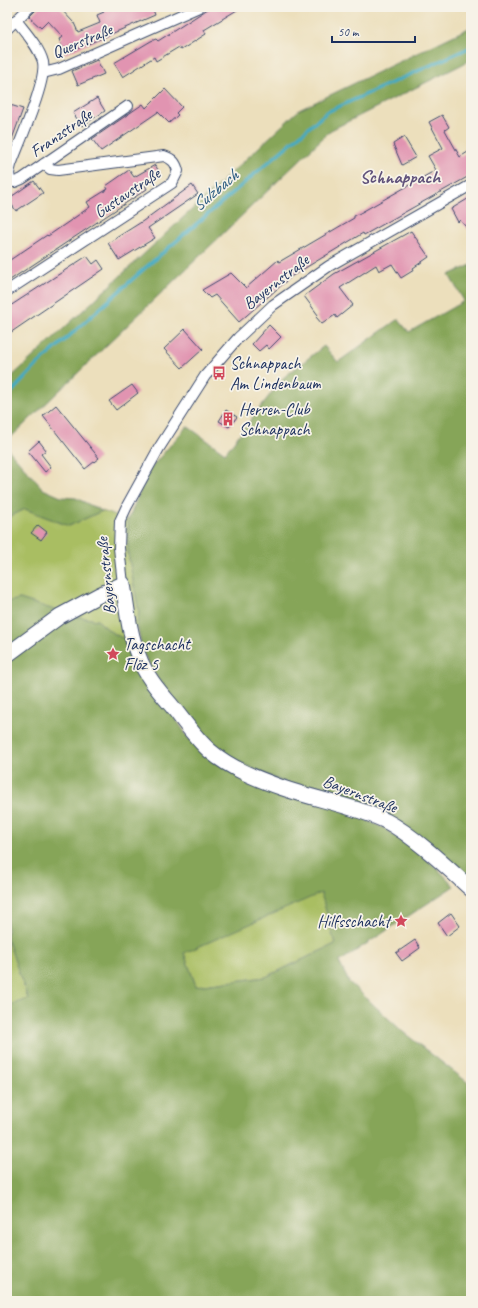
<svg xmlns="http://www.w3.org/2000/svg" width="478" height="1308" font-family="Caveat,sans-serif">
  <rect width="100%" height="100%" fill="#f7f3e8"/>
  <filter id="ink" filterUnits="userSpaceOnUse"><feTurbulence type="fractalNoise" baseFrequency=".025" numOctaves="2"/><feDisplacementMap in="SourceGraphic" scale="8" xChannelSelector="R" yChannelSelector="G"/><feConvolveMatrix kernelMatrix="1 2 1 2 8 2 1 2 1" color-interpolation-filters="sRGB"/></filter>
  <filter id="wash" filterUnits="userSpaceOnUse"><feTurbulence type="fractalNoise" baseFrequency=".012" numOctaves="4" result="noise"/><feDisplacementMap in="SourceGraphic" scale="16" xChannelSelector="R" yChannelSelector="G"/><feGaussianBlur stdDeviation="0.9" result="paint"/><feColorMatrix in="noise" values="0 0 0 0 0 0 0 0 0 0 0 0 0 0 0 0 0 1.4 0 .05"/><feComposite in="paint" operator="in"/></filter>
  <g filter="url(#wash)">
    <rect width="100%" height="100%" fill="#ecdfbc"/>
    <g fill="#a9be62" stroke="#627660">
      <path d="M25,509L69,526L102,511L128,520V554L139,612L137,625L128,644L124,639L111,632L97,620L73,616L20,599L7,602V518Z"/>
      <path d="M321,892L335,944L266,977L196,986L184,953Z"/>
      <path d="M7,938L28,999L7,1006Z"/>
    </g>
    <g fill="#86a558" stroke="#506a5b" fill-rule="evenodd">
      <path d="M471,27V60L331,130L7,441V381L299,110Z"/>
      <path d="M471,265V882L409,830L249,768L214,747L158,680L143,653L137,625L139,612L128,554V520L149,470L187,426L225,453L283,378L324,346L338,362L398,319L409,332L464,301L449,275Z"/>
      <path d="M7,448L43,489L61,497L76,498L102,511L69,526L25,509L7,518Z"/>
      <path d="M20,599L73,616L97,620L111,632L124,639L189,739L384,828C409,844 434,863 454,886L339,962L349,982L403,1032L471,1085V1301H7V1006L28,999L7,938V602ZM321,893L335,944L266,977L196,986L184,953Z"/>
    </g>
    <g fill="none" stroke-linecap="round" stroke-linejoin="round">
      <path stroke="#43aac3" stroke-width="3.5" d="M7,397L37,365L145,268L327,112L471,47"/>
    </g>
    <g id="blocks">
      <g fill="#e194b1">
        <path d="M39,7H59L74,23L78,32L100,23L97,15L104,12L100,7H152L155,15L65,54L59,39L63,37L48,21L41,28L29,17Z"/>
        <path d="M211,7H242L204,30L206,34L181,50L179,47L156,61L154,57L123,77L114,63L151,41L156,39L158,41Z"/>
        <path d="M97,60L104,74L78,85L72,71Z"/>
        <path d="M165,89L182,107L176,113L178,115L169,123L158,112L101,151L92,139L143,104L146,108Z"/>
        <path d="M97,98L105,111L82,126L73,113Z"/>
        <path d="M7,104L23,109L8,150H7Z"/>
        <path d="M442,115L449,127L445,130L460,157L471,150V175L364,235L363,233L292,276L239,322L215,295L210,298L202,290L231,273L246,288L278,260L279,262L354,218V216L360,213L436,170L428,156L443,148L429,122Z"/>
        <path d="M404,137L416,157L402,165L393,144Z"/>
        <path d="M155,165L160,173L144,183L147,189L7,282V262L47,235L48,236L90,207L87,202L108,189L106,186L129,170L134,177Z"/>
        <path d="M34,181L43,193L16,211L8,199Z"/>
        <path d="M192,185L198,194L148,228L155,238L119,260L108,243L143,221Z"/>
        <path d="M471,197V233L460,220L458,222L451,209Z"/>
        <path d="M411,231L429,257L413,268L414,270L401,278L392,264L379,271L376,265L351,281L340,288L353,305L337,318L335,315L322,324L316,317L318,315L304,296L334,274Z"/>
        <path d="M87,256L93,264L98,260L104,269L7,335V308Z"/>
        <path d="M269,325L281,337L269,349L266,345L259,351L252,344Z"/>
        <path d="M185,329L203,349L182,368L164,349Z"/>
        <path d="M132,385L138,393L116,410L109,401Z"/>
        <path d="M56,405L99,458L85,469L43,416Z"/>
        <path d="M226,410L237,417L229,427L219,421Z"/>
        <path d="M39,441L46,450L41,454L51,467L45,472L28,451Z"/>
        <path d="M38,525L47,532L41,540L31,533Z"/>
        <path d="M451,913L460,926L447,936L438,923Z"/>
        <path d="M415,940L420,948L402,961L396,953Z"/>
      </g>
    </g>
  </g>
  <g filter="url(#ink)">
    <use href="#blocks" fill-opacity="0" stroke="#3a496c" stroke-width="1"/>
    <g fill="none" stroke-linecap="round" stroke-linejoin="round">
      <g stroke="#3a496c" stroke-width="12">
        <g id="street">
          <path d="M7,29L30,7"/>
          <path d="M43,73L59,69L199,7"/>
          <path d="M10,181L9,173L11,165C19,143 47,81 43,62C39,47 25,32 16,20"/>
          <path d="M10,181L15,182L22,179L128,106"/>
          <path d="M7,291L172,183L178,171C176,163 173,159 164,156L58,170L50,169L44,164"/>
          <path d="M123,584L119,548L120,521L127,506L159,448L205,376L238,338L273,305L329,266L471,185"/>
        </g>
      </g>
      <g stroke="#3a496c" stroke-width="17">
        <path id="secondary" d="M7,655L60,616L99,595L123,584C127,608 129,633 138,655C145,675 158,690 171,705C184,721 195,738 210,751C231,769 258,779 283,788C317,800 353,805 386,821C413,835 449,869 471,889"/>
      </g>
      <use href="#street" stroke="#fff" stroke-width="10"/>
      <use href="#secondary" stroke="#fff" stroke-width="15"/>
    </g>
  </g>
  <defs>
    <g id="bus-bare" transform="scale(1.08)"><path d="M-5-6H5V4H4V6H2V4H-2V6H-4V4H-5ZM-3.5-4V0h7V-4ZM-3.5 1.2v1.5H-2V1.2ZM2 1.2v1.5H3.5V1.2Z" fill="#d1495b" stroke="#f7f3e8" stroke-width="2.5" paint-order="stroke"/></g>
    <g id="building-bare" transform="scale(1.08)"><path d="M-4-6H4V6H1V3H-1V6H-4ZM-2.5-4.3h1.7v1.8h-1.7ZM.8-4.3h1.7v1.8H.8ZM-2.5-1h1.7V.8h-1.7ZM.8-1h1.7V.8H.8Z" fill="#d1495b" stroke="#f7f3e8" stroke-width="2.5" paint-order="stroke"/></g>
    <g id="sight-bare" transform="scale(1.08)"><path d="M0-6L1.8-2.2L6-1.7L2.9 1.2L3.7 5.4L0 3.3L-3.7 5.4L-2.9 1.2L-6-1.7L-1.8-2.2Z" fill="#d1495b" stroke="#f7f3e8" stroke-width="2.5" paint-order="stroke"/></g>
  </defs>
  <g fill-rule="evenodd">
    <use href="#bus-bare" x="219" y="373"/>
    <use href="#building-bare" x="228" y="419"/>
    <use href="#sight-bare" x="113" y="654"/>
    <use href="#sight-bare" x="401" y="921"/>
  </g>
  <g text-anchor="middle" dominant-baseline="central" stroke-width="3.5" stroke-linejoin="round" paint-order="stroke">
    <g font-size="17" fill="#1b2f5e" stroke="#f7f3e8">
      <text transform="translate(82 41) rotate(-23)">Querstraße</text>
      <text transform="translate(61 133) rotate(-35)">Franzstraße</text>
      <text transform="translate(127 193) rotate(-34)">Gustavstraße</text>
      <text transform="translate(276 282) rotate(-38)">Bayernstraße</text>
      <text transform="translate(106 576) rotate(-96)">Bayernstraße</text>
      <text transform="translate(360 794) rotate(21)">Bayernstraße</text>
    </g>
    <g font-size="17" fill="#1b2f5e" stroke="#f7f3e8" text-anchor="start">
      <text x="230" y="363">Schnappach<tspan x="230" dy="20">Am Lindenbaum</tspan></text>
      <text x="239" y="409">Herren-Club<tspan x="239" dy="20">Schnappach</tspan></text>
      <text x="124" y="644">Tagschacht<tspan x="124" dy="20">Flöz 5</tspan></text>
      <text x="390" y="921" text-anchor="end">Hilfsschacht</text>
    </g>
    <g font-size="18" font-style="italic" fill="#295a81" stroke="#f7f3e8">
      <text transform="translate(215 190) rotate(-40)">Sulzbach</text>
    </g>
    <g font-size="19" font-weight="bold" fill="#60527b" stroke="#f7f3e8">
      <text x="400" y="177">Schnappach</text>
    </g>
  </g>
  <rect width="478" height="1308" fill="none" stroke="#f7f3e8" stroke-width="24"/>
  <path d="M332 36v6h83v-6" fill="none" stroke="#1b2f5e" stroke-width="2"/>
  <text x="338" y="36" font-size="12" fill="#1b2f5e" stroke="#f7f3e8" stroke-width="3" paint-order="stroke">50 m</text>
</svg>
